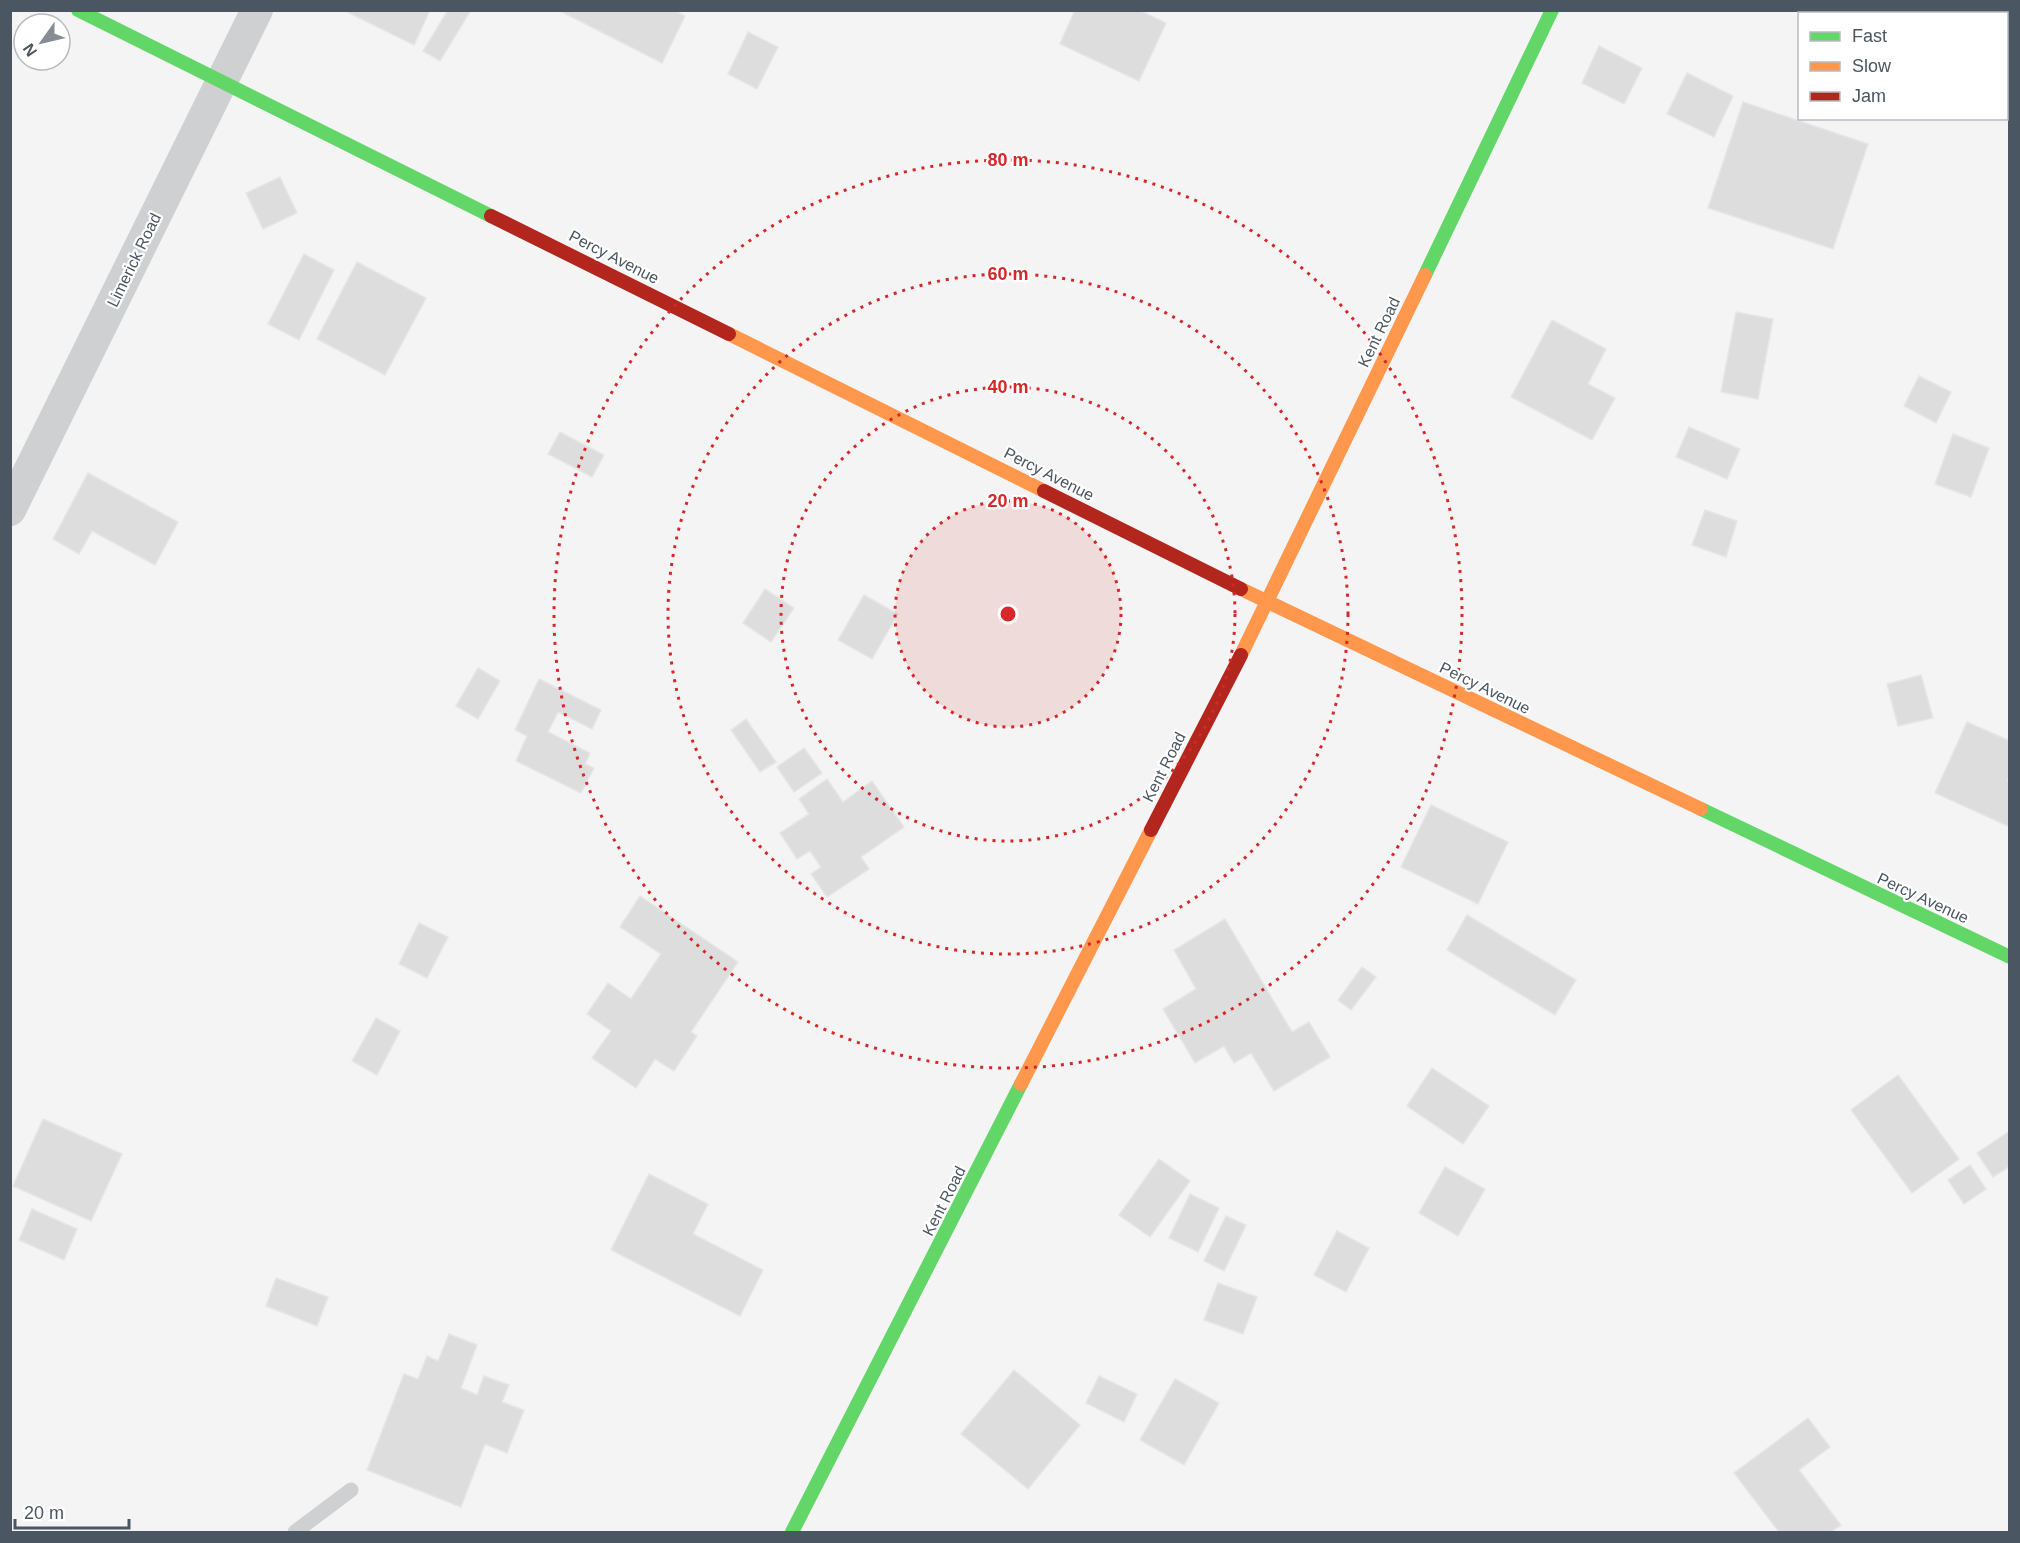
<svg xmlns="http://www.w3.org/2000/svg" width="2020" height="1543" font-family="Helvetica,sans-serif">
  <rect width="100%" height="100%" fill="#f4f4f4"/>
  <g fill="#ddddde" stroke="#e5e6e7" stroke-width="1.5">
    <path d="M343,10H430L414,45Z"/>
    <path d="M448,10H471L440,61L423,51Z"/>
    <path d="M558,10H674L685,16L662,63Z"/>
    <path d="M1075,10H1139L1166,23L1139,81L1060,44Z"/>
    <rect x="1905" y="10" width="45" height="4"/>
    <path d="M748,32L778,47L757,89L728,74Z"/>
    <path d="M1599,46L1642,68L1624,104L1582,83Z"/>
    <path d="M1687,73L1733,96L1714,137L1667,114Z"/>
    <path d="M1743,102L1868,144L1833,249L1708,208Z"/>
    <path d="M280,177L297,213L263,229L246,193Z"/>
    <path d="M304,254L334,270L299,340L268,324Z"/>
    <path d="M357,262L426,298L385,375L317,339Z"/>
    <path d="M1736,312L1773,319L1758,399L1721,392Z"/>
    <path d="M1552,320L1606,349L1588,384L1615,398L1592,440L1511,397Z"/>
    <path d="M1919,376L1951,392L1936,423L1904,406Z"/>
    <path d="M1689,427L1740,449L1727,479L1676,457Z"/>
    <path d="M560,432L604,455L592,477L548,454Z"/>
    <path d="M1953,434L1989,448L1971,497L1935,484Z"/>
    <path d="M88,473L178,522L155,565L92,531L79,554L53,539Z"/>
    <path d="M1705,510L1737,521L1726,557L1692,545Z"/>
    <path d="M765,589L794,608L771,642L743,623Z"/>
    <path d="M864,595L898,614L872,659L838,640Z"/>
    <path d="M478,668L500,681L478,719L456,706Z"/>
    <path d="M1921,675L1933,718L1898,726L1887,684Z"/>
    <path d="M539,679L601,710L592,729L558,712L548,732L590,753L585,764L594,768L581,793L516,761L527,736L515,730Z"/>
    <path d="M746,719L776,762L760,772L731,730Z"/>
    <path d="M1967,722L2010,741V776L2007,781L2010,782V827L1935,793Z"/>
    <path d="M804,748L822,773L794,792L777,767Z"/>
    <path d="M827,779L843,802L872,781L904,827L861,857L869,869L827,897L811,874L821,867L810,851L797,859L780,833L809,814L799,799Z"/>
    <path d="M1431,805L1508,842L1478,904L1401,867Z"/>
    <path d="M640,896L738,962L691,1032L697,1036L674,1071L655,1059L636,1088L592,1058L611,1031L587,1014L608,983L631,999L661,954L620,927Z"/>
    <path d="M1467,915L1576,980L1555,1015L1447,950Z"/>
    <path d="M1225,919L1292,1032L1309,1022L1330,1057L1274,1091L1251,1053L1234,1063L1224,1046L1195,1063L1163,1009L1196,989L1174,950Z"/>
    <path d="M419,923L448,937L427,978L399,964Z"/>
    <path d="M1362,967L1376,977L1351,1010L1338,1000Z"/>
    <path d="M376,1018L400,1031L377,1075L352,1061Z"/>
    <path d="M1432,1068L1489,1106L1463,1144L1407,1106Z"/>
    <path d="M1898,1075L1959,1159L1912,1193L1851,1110Z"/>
    <path d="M43,1119L122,1154L91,1221L13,1186Z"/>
    <path d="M2010,1131V1166L1993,1177L1977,1153Z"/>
    <path d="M1159,1159L1190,1181L1150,1237L1119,1215Z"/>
    <path d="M1970,1165L1986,1189L1964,1204L1948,1180Z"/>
    <path d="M1445,1167L1485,1189L1458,1236L1419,1213Z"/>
    <path d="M649,1174L708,1204L693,1234L763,1270L740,1316L611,1250Z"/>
    <path d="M1190,1194L1219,1208L1198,1252L1169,1238Z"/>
    <path d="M32,1209L77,1229L64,1260L19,1240Z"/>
    <path d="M1226,1216L1246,1225L1224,1271L1204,1261Z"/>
    <path d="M1337,1231L1369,1248L1346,1292L1314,1275Z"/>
    <path d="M276,1278L328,1297L317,1326L266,1306Z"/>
    <path d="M1218,1283L1257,1297L1243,1334L1204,1320Z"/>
    <path d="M449,1334L477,1345L461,1388L477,1395L484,1376L509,1385L502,1402L524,1410L507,1453L485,1444L461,1507L367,1470L404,1374L418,1379L427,1356L438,1361Z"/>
    <path d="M1014,1370L1080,1425L1028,1489L961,1434Z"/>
    <path d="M1099,1376L1137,1394L1124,1422L1086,1403Z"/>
    <path d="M1175,1379L1219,1403L1184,1465L1140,1440Z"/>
    <path d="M1808,1418L1830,1447L1799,1470L1841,1525L1831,1532H1779L1734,1473Z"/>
  </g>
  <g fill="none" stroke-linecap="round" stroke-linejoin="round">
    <path stroke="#ced0d2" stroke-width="15" d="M295,1532L351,1490"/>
    <path stroke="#ced0d2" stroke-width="32" d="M10,510L257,10"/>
    <g stroke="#63d668" stroke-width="14">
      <path d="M78,10L491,216"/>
      <path d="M1425,275L1552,10"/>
      <path d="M1701,809L2010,957"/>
      <path d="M792,1532L1021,1084"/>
    </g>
    <g stroke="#ff974d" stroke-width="14">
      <path d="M729,334L1044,491"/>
      <path d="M1241,589L1701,809"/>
      <path d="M1241,655L1425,275"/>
      <path d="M1021,1084L1151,830"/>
    </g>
    <g stroke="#b3261e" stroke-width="14">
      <path d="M491,216L729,334"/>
      <path d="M1044,491L1241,589"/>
      <path d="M1151,830L1241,655"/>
    </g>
  </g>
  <circle cx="1008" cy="614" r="113" fill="#d62828" fill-opacity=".12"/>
  <g fill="none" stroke="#d62828" stroke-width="3" stroke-dasharray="3 6">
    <circle cx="1008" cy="614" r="113"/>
    <circle cx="1008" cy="614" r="227"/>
    <circle cx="1008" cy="614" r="340"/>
    <circle cx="1008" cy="614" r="454"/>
  </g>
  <g text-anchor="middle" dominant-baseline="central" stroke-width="4.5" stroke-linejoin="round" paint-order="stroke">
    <g font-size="16" fill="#4a5661" stroke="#fff">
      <text transform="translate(614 257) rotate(27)">Percy Avenue</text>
      <text transform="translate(134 260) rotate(-64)">Limerick Road</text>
      <text transform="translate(1379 332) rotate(-64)">Kent Road</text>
      <text transform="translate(1049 474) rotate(27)">Percy Avenue</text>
      <text transform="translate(1485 688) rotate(26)">Percy Avenue</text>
      <text transform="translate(1164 767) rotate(-63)">Kent Road</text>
      <text transform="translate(1923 898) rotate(25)">Percy Avenue</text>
      <text transform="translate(944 1201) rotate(-63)">Kent Road</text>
    </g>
  </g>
  <circle cx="1008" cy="614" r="9" fill="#d62828" stroke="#fff" stroke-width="3"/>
  <g font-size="18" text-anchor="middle" font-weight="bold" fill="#d62828" stroke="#fff" stroke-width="4.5" stroke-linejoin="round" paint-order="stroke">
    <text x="1008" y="166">80 m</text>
    <text x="1008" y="280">60 m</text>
    <text x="1008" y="393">40 m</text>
    <text x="1008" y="507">20 m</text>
  </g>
  <rect width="2020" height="1543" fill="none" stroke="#4a5661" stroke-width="24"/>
  <rect x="1798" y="12" width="210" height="108" fill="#ffffff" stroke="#b7bbc0" stroke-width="1.5"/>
  <rect x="1810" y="32" width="30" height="9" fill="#63d668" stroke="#b7bbc0" stroke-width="1.5"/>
  <text x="1852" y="42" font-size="18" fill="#4a5661">Fast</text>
  <rect x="1810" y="62" width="30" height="9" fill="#ff974d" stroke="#b7bbc0" stroke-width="1.5"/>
  <text x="1852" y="72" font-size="18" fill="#4a5661">Slow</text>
  <rect x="1810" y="92" width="30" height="9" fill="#b3261e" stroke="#b7bbc0" stroke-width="1.5"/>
  <text x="1852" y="102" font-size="18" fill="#4a5661">Jam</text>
  <g transform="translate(42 42) rotate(236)"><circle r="28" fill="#ffffff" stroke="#b7bbc0" stroke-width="1.5"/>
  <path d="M0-4.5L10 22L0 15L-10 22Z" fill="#868d94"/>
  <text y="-9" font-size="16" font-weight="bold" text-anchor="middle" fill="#4a5661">N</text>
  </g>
  <path d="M15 1519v9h114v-9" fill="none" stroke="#4a5661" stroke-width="3"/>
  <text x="24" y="1519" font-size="18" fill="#4a5661" stroke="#ffffff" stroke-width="4.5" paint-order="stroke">20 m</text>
</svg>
